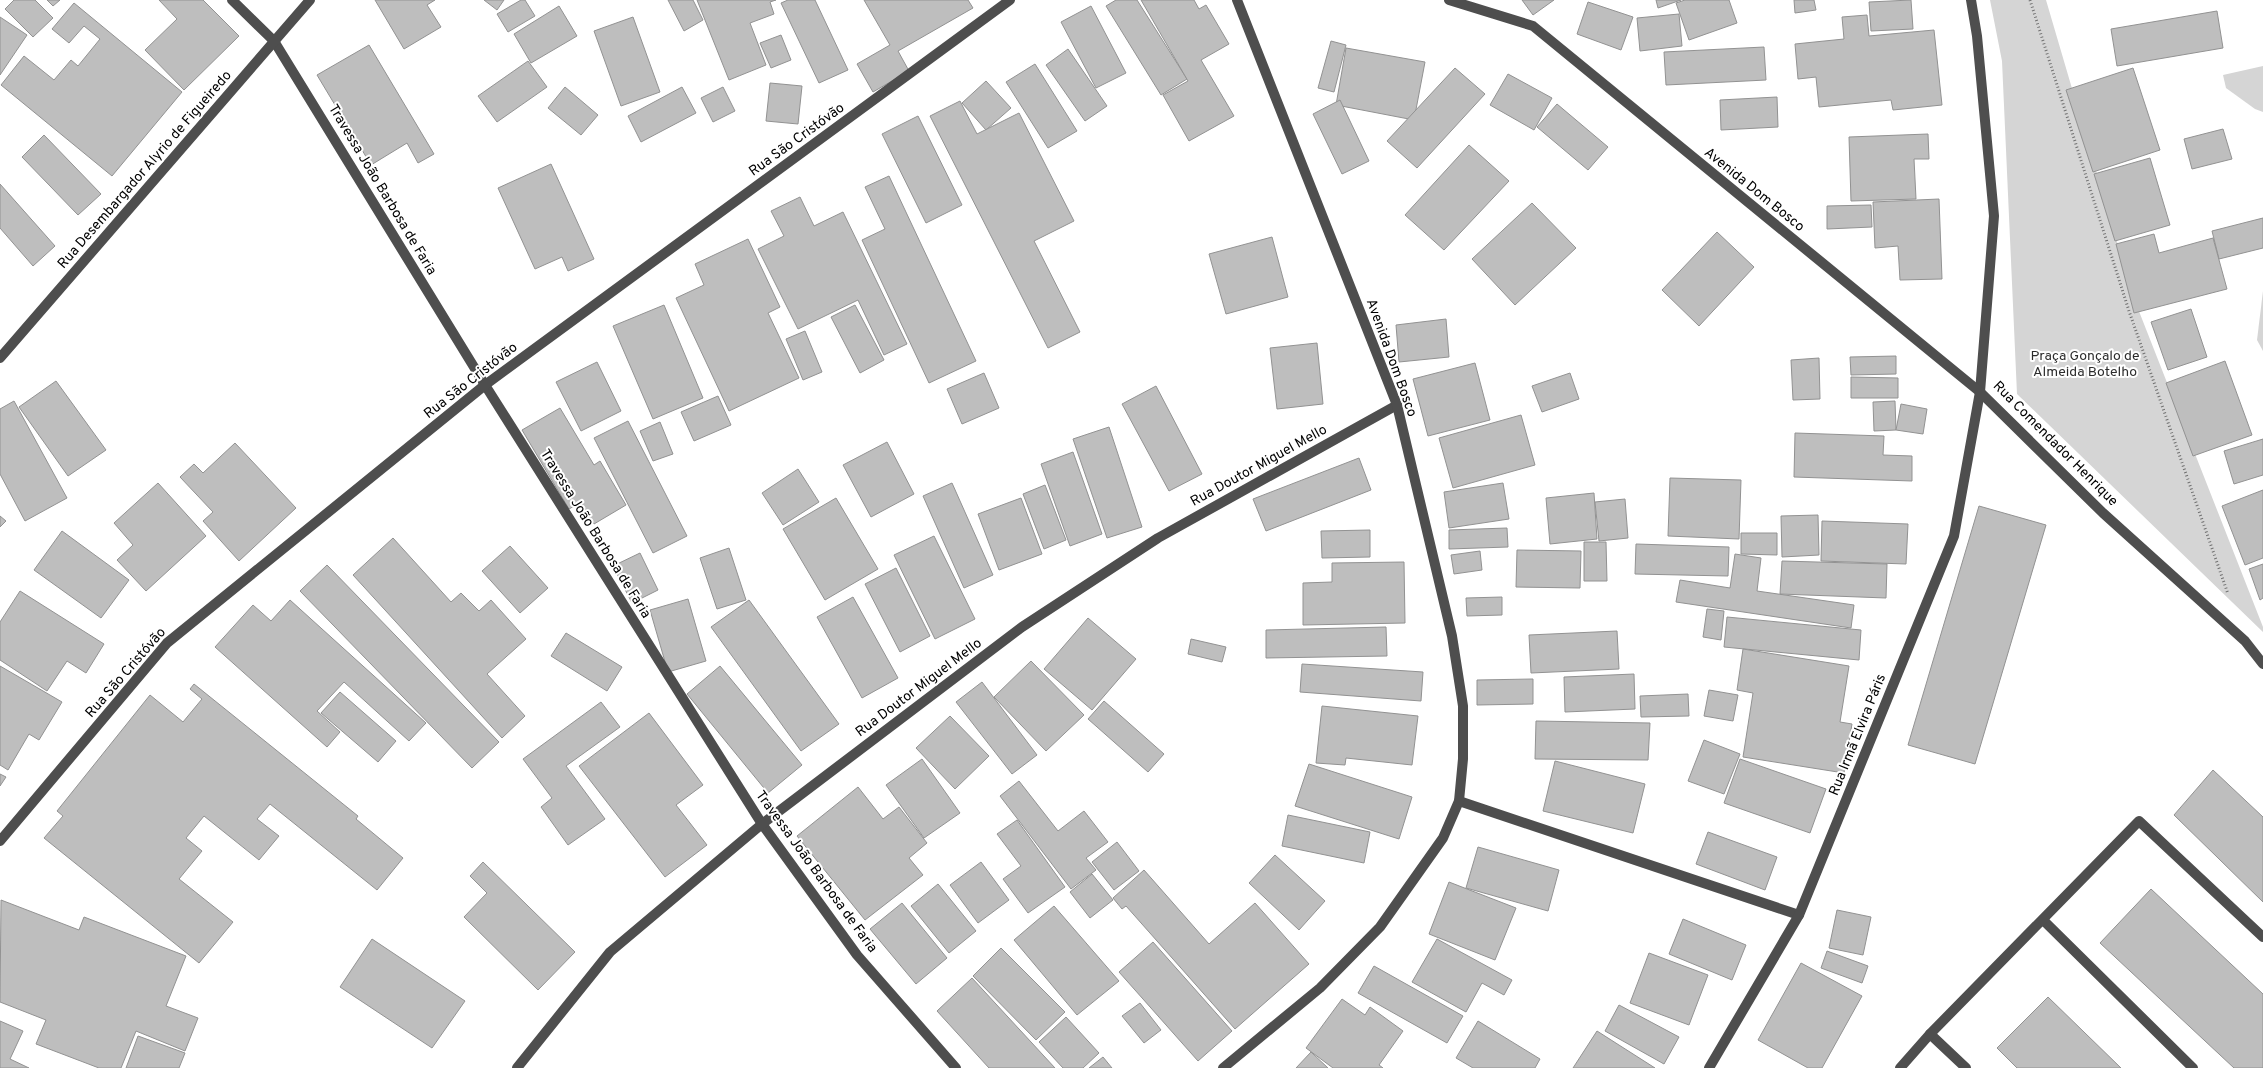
<svg xmlns="http://www.w3.org/2000/svg" width="2263" height="1068" font-family="Overpass,sans-serif">
  <rect width="100%" height="100%" fill="#fff"/>
  <g fill="#d5d5d5">
    <path d="M1990,0H2046L2133,296L2263,627V632L2017,394L2002,61Z"/>
    <path d="M2263,66V112L2255,109L2226,88L2223,75Z"/>
    <path d="M2263,291V351L2257,340Z"/>
  </g>
  <g fill="#bebebe" stroke="#929292">
    <path d="M14,0H35L53,18L33,37L5,9Z"/>
    <path d="M47,0H60L53,6Z"/>
    <path d="M159,0H203L239,36L184,90L145,50L177,19Z"/>
    <path d="M375,0H435L427,5L441,27L404,49Z"/>
    <path d="M484,0H504L497,10Z"/>
    <path d="M521,0H525L535,16L508,32L497,14Z"/>
    <path d="M668,0H693L703,20L684,31Z"/>
    <path d="M697,0H776L770,2L774,14L750,23L766,65L729,80Z"/>
    <path d="M788,0H815L848,70L819,83L781,3Z"/>
    <path d="M864,0H968L973,8L898,51L909,71L873,92L857,64L890,45Z"/>
    <path d="M1116,0H1137L1187,79L1161,95L1106,6Z"/>
    <path d="M1141,0H1194L1199,9L1206,5L1229,44L1201,60L1234,116L1189,141L1163,95L1188,81Z"/>
    <path d="M1522,0H1554L1533,15Z"/>
    <path d="M1656,0H1681L1658,8Z"/>
    <path d="M1685,0H1729L1737,23L1689,40L1676,3Z"/>
    <path d="M1794,0H1814L1816,10L1795,13Z"/>
    <path d="M1911,0L1913,29L1871,31L1869,2Z"/>
    <path d="M1588,2L1633,17L1621,50L1577,34Z"/>
    <path d="M74,3L182,92L112,176L1,85L24,56L54,80L71,60L78,66L100,39L84,26L69,43L52,29Z"/>
    <path d="M559,6L577,36L531,63L514,34Z"/>
    <path d="M1091,6L1126,73L1096,88L1061,22Z"/>
    <path d="M2217,11L2223,48L2117,66L2111,29Z"/>
    <path d="M1679,14L1682,46L1640,51L1637,18Z"/>
    <path d="M1867,15L1869,36L1934,30L1942,105L1893,110L1891,100L1819,107L1816,77L1798,79L1795,44L1844,39L1842,17Z"/>
    <path d="M0,17L27,35L0,75Z"/>
    <path d="M633,17L660,92L621,106L594,31Z"/>
    <path d="M781,35L791,60L771,68L760,43Z"/>
    <path d="M1331,41L1346,45L1334,92L1318,88Z"/>
    <path d="M369,45L434,154L418,163L407,143L371,165L317,75Z"/>
    <path d="M1764,47L1766,80L1666,85L1664,52Z"/>
    <path d="M1346,48L1425,62L1414,120L1336,105Z"/>
    <path d="M1068,49L1107,106L1085,121L1046,65Z"/>
    <path d="M528,61L547,87L497,122L478,96Z"/>
    <path d="M1035,64L1077,131L1048,148L1006,82Z"/>
    <path d="M1455,68L1485,94L1417,168L1387,141Z"/>
    <path d="M2133,68L2160,150L2093,172L2066,90Z"/>
    <path d="M1508,74L1552,98L1534,130L1490,105Z"/>
    <path d="M986,81L1011,108L986,130L962,103Z"/>
    <path d="M770,83L802,86L798,124L766,121Z"/>
    <path d="M565,87L598,115L581,135L548,108Z"/>
    <path d="M682,87L696,113L641,142L628,116Z"/>
    <path d="M723,87L735,111L713,122L701,98Z"/>
    <path d="M1777,97L1778,127L1721,130L1720,100Z"/>
    <path d="M1340,100L1369,161L1342,174L1313,114Z"/>
    <path d="M960,101L977,134L1019,113L1074,221L1034,241L1080,332L1048,348L930,116Z"/>
    <path d="M1557,104L1608,147L1588,170L1537,127Z"/>
    <path d="M918,116L962,205L926,223L882,134Z"/>
    <path d="M2223,129L2232,159L2192,169L2184,139Z"/>
    <path d="M1928,134L1929,159H1914L1916,199L1851,201L1849,137Z"/>
    <path d="M44,135L101,194L78,215L22,157Z"/>
    <path d="M1469,145L1509,181L1444,250L1405,215Z"/>
    <path d="M2150,158L2170,225L2115,241L2094,174Z"/>
    <path d="M551,164L594,259L568,271L562,257L535,269L498,188Z"/>
    <path d="M889,176L976,361L929,383L862,240L885,229L865,187Z"/>
    <path d="M0,184L55,246L33,266L0,228Z"/>
    <path d="M800,197L814,226L843,212L907,344L884,355L858,300L798,329L758,249L784,236L771,211Z"/>
    <path d="M1939,199L1942,279L1900,280L1898,246L1875,248L1873,202Z"/>
    <path d="M1532,203L1576,248L1515,305L1472,259Z"/>
    <path d="M1871,205L1872,227L1827,229V206Z"/>
    <path d="M2263,218V248L2219,259L2212,231Z"/>
    <path d="M1717,232L1754,267L1699,326L1662,290Z"/>
    <path d="M2154,234L2159,253L2213,238L2227,289L2134,313L2116,244Z"/>
    <path d="M1272,237L1288,297L1226,314L1209,254Z"/>
    <path d="M748,239L780,307L768,313L799,378L729,411L676,298L704,285L695,264Z"/>
    <path d="M664,305L703,398L653,419L613,326Z"/>
    <path d="M855,305L884,360L860,373L831,317Z"/>
    <path d="M2191,309L2207,357L2168,370L2151,322Z"/>
    <path d="M1446,319L1449,357L1399,362L1396,325Z"/>
    <path d="M805,331L822,372L803,380L786,339Z"/>
    <path d="M1317,343L1323,404L1277,409L1270,348Z"/>
    <path d="M1896,356V374L1851,375L1850,357Z"/>
    <path d="M1819,358L1820,399L1793,400L1791,360Z"/>
    <path d="M2225,361L2252,435L2193,456L2166,383Z"/>
    <path d="M597,362L621,411L581,431L556,382Z"/>
    <path d="M1475,363L1490,420L1428,436L1413,379Z"/>
    <path d="M984,373L999,408L962,424L947,389Z"/>
    <path d="M1570,373L1579,399L1542,412L1532,386Z"/>
    <path d="M1851,377L1898,378V398H1851Z"/>
    <path d="M56,381L106,450L68,476L19,407Z"/>
    <path d="M1156,386L1202,474L1169,491L1122,404Z"/>
    <path d="M718,396L731,425L694,441L681,412Z"/>
    <path d="M14,401L67,498L25,521L0,474V409Z"/>
    <path d="M1895,401L1896,430L1874,431L1873,402Z"/>
    <path d="M1901,404L1927,409L1923,434L1896,430Z"/>
    <path d="M560,408L594,465L600,461L626,505L594,524L581,502L569,509L522,430Z"/>
    <path d="M1521,415L1535,465L1453,488L1439,438Z"/>
    <path d="M628,421L687,536L653,553L594,438Z"/>
    <path d="M660,422L673,454L653,461L640,431Z"/>
    <path d="M1109,427L1142,527L1107,538L1073,439Z"/>
    <path d="M1795,433L1884,436L1883,455L1912,456V481L1794,477Z"/>
    <path d="M2263,439V475L2234,484L2224,451Z"/>
    <path d="M887,442L914,494L871,517L843,465Z"/>
    <path d="M235,443L296,508L239,561L203,521L213,512L180,477L194,464L203,473Z"/>
    <path d="M1073,452L1102,534L1070,546L1041,464Z"/>
    <path d="M1359,458L1371,490L1266,531L1253,499Z"/>
    <path d="M798,469L819,502L783,525L762,493Z"/>
    <path d="M1670,478L1741,480L1739,539L1668,536Z"/>
    <path d="M158,483L206,536L146,591L117,560L133,545L114,523Z"/>
    <path d="M952,483L993,575L964,588L923,496Z"/>
    <path d="M1503,483L1509,519L1449,528L1444,492Z"/>
    <path d="M1045,485L1066,540L1044,549L1023,494Z"/>
    <path d="M2263,490V558L2245,565L2222,506Z"/>
    <path d="M1594,493L1597,539L1550,544L1546,498Z"/>
    <path d="M836,498L878,569L825,600L783,529Z"/>
    <path d="M1021,498L1042,554L999,570L978,514Z"/>
    <path d="M1625,499L1628,538L1599,541L1595,502Z"/>
    <path d="M1979,506L2046,525L1975,764L1908,745Z"/>
    <path d="M1818,515L1819,555L1782,557L1781,516Z"/>
    <path d="M0,516L6,521L0,527Z"/>
    <path d="M1822,521L1908,524L1906,564L1821,561Z"/>
    <path d="M1507,528L1508,547L1449,549V530Z"/>
    <path d="M1370,530V557L1322,558L1321,531Z"/>
    <path d="M62,531L129,580L101,618L34,570Z"/>
    <path d="M1741,533H1777V555L1741,554Z"/>
    <path d="M934,536L975,619L935,639L894,555Z"/>
    <path d="M393,538L451,602L461,593L479,611L491,600L526,639L487,674L525,716L502,738L353,575Z"/>
    <path d="M1584,542H1606L1607,581H1584Z"/>
    <path d="M1636,544L1729,547L1728,576L1635,574Z"/>
    <path d="M510,546L548,588L520,613L482,571Z"/>
    <path d="M729,548L746,600L717,609L700,558Z"/>
    <path d="M1517,550L1581,551L1580,588L1516,587Z"/>
    <path d="M1480,551L1482,570L1454,574L1451,555Z"/>
    <path d="M640,553L658,590L632,603L613,566Z"/>
    <path d="M1735,554L1761,558L1757,591L1854,605L1851,628L1676,602L1680,580L1730,588Z"/>
    <path d="M1782,561L1887,564L1886,598L1780,594Z"/>
    <path d="M1404,562L1405,623L1303,625V583L1332,582V563Z"/>
    <path d="M2263,564V598L2260,600L2249,569Z"/>
    <path d="M327,565L499,742L472,768L300,591Z"/>
    <path d="M896,568L930,636L900,652L865,584Z"/>
    <path d="M20,591L104,644L86,673L67,661L47,691L0,660V622Z"/>
    <path d="M853,597L898,678L862,698L817,617Z"/>
    <path d="M1502,597V615L1467,616L1466,598Z"/>
    <path d="M688,599L706,661L668,672L650,610Z"/>
    <path d="M290,600L426,723L409,741L344,682L317,711L340,732L327,747L215,647L253,605L271,621Z"/>
    <path d="M749,600L839,724L801,751L711,627Z"/>
    <path d="M1707,609L1724,611L1721,640L1703,637Z"/>
    <path d="M1727,617L1861,630L1859,660L1724,647Z"/>
    <path d="M1088,618L1136,659L1092,710L1044,669Z"/>
    <path d="M1386,627L1387,656L1266,658V630Z"/>
    <path d="M1617,631L1619,669L1531,673L1529,635Z"/>
    <path d="M566,633L622,667L607,691L551,656Z"/>
    <path d="M1191,639L1226,647L1222,662L1188,654Z"/>
    <path d="M1743,649L1849,666L1840,722L1852,724L1844,773L1743,757L1753,693L1737,690Z"/>
    <path d="M1031,661L1084,715L1046,751L994,697Z"/>
    <path d="M1302,664L1423,672L1421,701L1300,692Z"/>
    <path d="M0,666L62,702L39,740L29,734L8,770L0,765Z"/>
    <path d="M720,666L802,765L768,793L687,694Z"/>
    <path d="M1634,674L1635,709L1565,712L1564,677Z"/>
    <path d="M1533,679V704L1477,705V680Z"/>
    <path d="M982,682L1037,755L1012,774L956,702Z"/>
    <path d="M194,684L358,816L356,819L403,858L377,890L270,804L257,819L279,836L259,860L204,816L186,838L202,851L179,879L233,922L199,963L44,838L63,816L57,811L150,695L183,722L202,699L190,689Z"/>
    <path d="M1709,690L1738,695L1733,721L1704,716Z"/>
    <path d="M340,692L396,741L378,762L321,713Z"/>
    <path d="M1688,694L1689,716L1641,717L1640,696Z"/>
    <path d="M1104,701L1164,754L1148,772L1088,719Z"/>
    <path d="M601,702L620,727L566,766L605,819L568,845L541,807L552,798L523,759Z"/>
    <path d="M1322,706L1418,716L1412,765L1346,758L1345,765L1316,763Z"/>
    <path d="M649,713L703,785L676,805L707,845L665,877L579,766Z"/>
    <path d="M950,716L989,756L955,789L916,748Z"/>
    <path d="M1536,721L1650,723L1648,760L1535,759Z"/>
    <path d="M1704,740L1740,754L1724,794L1688,781Z"/>
    <path d="M922,759L960,813L924,838L886,785Z"/>
    <path d="M1740,759L1826,789L1810,833L1724,803Z"/>
    <path d="M1555,761L1645,784L1633,833L1543,811Z"/>
    <path d="M1309,764L1412,797L1399,839L1295,806Z"/>
    <path d="M2213,770L2263,817V902L2174,815Z"/>
    <path d="M0,774L6,777L0,786Z"/>
    <path d="M1019,781L1058,831L1084,811L1108,842L1086,858L1096,870L1071,889L1000,796Z"/>
    <path d="M858,787L883,819L899,807L927,843L909,858L923,875L865,920L797,836Z"/>
    <path d="M1288,815L1370,832L1364,863L1282,846Z"/>
    <path d="M1017,820L1065,887L1028,913L1003,879L1021,866L997,834Z"/>
    <path d="M1708,832L1777,857L1765,890L1696,864Z"/>
    <path d="M1117,842L1139,871L1114,890L1092,862Z"/>
    <path d="M1478,847L1559,870L1548,911L1466,888Z"/>
    <path d="M1275,855L1325,901L1299,930L1249,883Z"/>
    <path d="M483,862L575,952L538,990L464,917L487,893L470,876Z"/>
    <path d="M981,862L1009,900L978,923L950,885Z"/>
    <path d="M1144,870L1209,944L1255,903L1309,964L1235,1029L1126,906L1122,909L1113,898Z"/>
    <path d="M1092,874L1113,900L1090,918L1070,892Z"/>
    <path d="M1449,882L1516,908L1495,960L1429,934Z"/>
    <path d="M938,884L976,931L949,953L911,906Z"/>
    <path d="M2151,889L2263,994V1068H2234L2100,943Z"/>
    <path d="M1,900L79,930L84,917L186,956L166,1006L198,1018L185,1051L136,1031L121,1068H99L36,1044L46,1020L0,1002Z"/>
    <path d="M902,903L947,958L916,984L870,929Z"/>
    <path d="M1054,906L1119,981L1077,1015L1014,940Z"/>
    <path d="M1837,910L1871,917L1863,955L1829,948Z"/>
    <path d="M1683,919L1746,945L1732,980L1669,954Z"/>
    <path d="M372,939L465,1001L432,1048L340,987Z"/>
    <path d="M1437,939L1512,980L1504,995L1482,983L1466,1012L1412,982Z"/>
    <path d="M1153,942L1232,1031L1198,1061L1119,972Z"/>
    <path d="M1001,948L1065,1012L1036,1040L973,976Z"/>
    <path d="M1827,951L1868,966L1862,983L1821,968Z"/>
    <path d="M1649,953L1708,975L1689,1025L1630,1003Z"/>
    <path d="M1801,963L1862,996L1822,1068H1808L1758,1040Z"/>
    <path d="M1374,966L1463,1016L1447,1043L1358,993Z"/>
    <path d="M972,978L1055,1068H989L937,1011Z"/>
    <path d="M2048,997L2121,1068H2017L1997,1048Z"/>
    <path d="M1342,999L1365,1015L1370,1007L1403,1031L1379,1065L1383,1068H1333L1306,1048Z"/>
    <path d="M1140,1003L1161,1030L1144,1043L1122,1016Z"/>
    <path d="M1619,1005L1679,1037L1664,1064L1605,1031Z"/>
    <path d="M1066,1017L1099,1053L1083,1068H1063L1039,1042Z"/>
    <path d="M0,1021L23,1031L10,1059L29,1068H0Z"/>
    <path d="M1478,1021L1540,1059L1535,1068H1473L1456,1058Z"/>
    <path d="M1597,1031L1655,1068H1573Z"/>
    <path d="M138,1036L185,1053L179,1068H126Z"/>
    <path d="M1311,1052L1328,1068H1296Z"/>
    <path d="M1103,1057L1112,1068H1089Z"/>
  </g>
  <g fill="none" stroke-linecap="round" stroke-linejoin="round">
    <path stroke="#707070" stroke-width="3" stroke-dasharray="1 2.5" stroke-linecap="butt" d="M2030,0L2129,311L2228,594"/>
    <g stroke="#4e4e4e" stroke-width="10">
      <path d="M2043,920L2193,1068"/>
      <path d="M1930,1034L1966,1068"/>
      <path d="M1900,1068L1930,1034L2139,821L2263,937"/>
    </g>
    <g stroke="#4e4e4e" stroke-width="10">
      <path d="M232,0L274,41L485,385L762,824L857,955L956,1068"/>
      <path d="M0,358L310,0"/>
      <path d="M1459,801L1799,915"/>
      <path d="M0,841L167,643L485,385L1010,0"/>
      <path d="M517,1068L610,952L762,824L1022,627L1158,538L1397,405"/>
      <path d="M1223,1068L1320,988L1380,927L1443,838L1459,801L1463,759V706L1452,636L1397,405L1237,0"/>
      <path d="M1709,1068L1799,915L1954,536L1980,392L1994,216L1977,36L1971,0"/>
    </g>
    <path stroke="#4e4e4e" stroke-width="10" d="M1449,0L1533,26L1980,392L2103,513L2245,641L2263,664"/>
  </g>
  <g text-anchor="middle" dominant-baseline="central" stroke-width="4" stroke-linejoin="round" paint-order="stroke">
    <g font-size="14" fill="#000" stroke="#fff">
      <text transform="translate(797 140) rotate(-36)">Rua São Cristóvão</text>
      <text transform="translate(145 170) rotate(-49)">Rua Desembargador Alyrio de Figueiredo</text>
      <text transform="translate(382 190) rotate(59)">Travessa João Barbosa de Faria</text>
      <text transform="translate(1754 190) rotate(39)">Avenida Dom Bosco</text>
      <text transform="translate(1391 358) rotate(70)">Avenida Dom Bosco</text>
      <text transform="translate(471 381) rotate(-38)">Rua São Cristóvão</text>
      <text transform="translate(2055 444) rotate(45)">Rua Comendador Henrique</text>
      <text transform="translate(1259 466) rotate(-29)">Rua Doutor Miguel Mello</text>
      <text transform="translate(595 534) rotate(58)">Travessa João Barbosa de Faria</text>
      <text transform="translate(126 673) rotate(-49)">Rua São Cristóvão</text>
      <text transform="translate(919 688) rotate(-37)">Rua Doutor Miguel Mello</text>
      <text transform="translate(1858 735) rotate(-68)">Rua Irmã Elvira Páris</text>
      <text transform="translate(816 872) rotate(54)">Travessa João Barbosa de Faria</text>
    </g>
    <g font-size="14" fill="#2c2c2c" stroke="#fff">
      <text x="2085" y="356">Praça Gonçalo de<tspan x="2085" dy="16">Almeida Botelho</tspan></text>
    </g>
  </g>
</svg>
